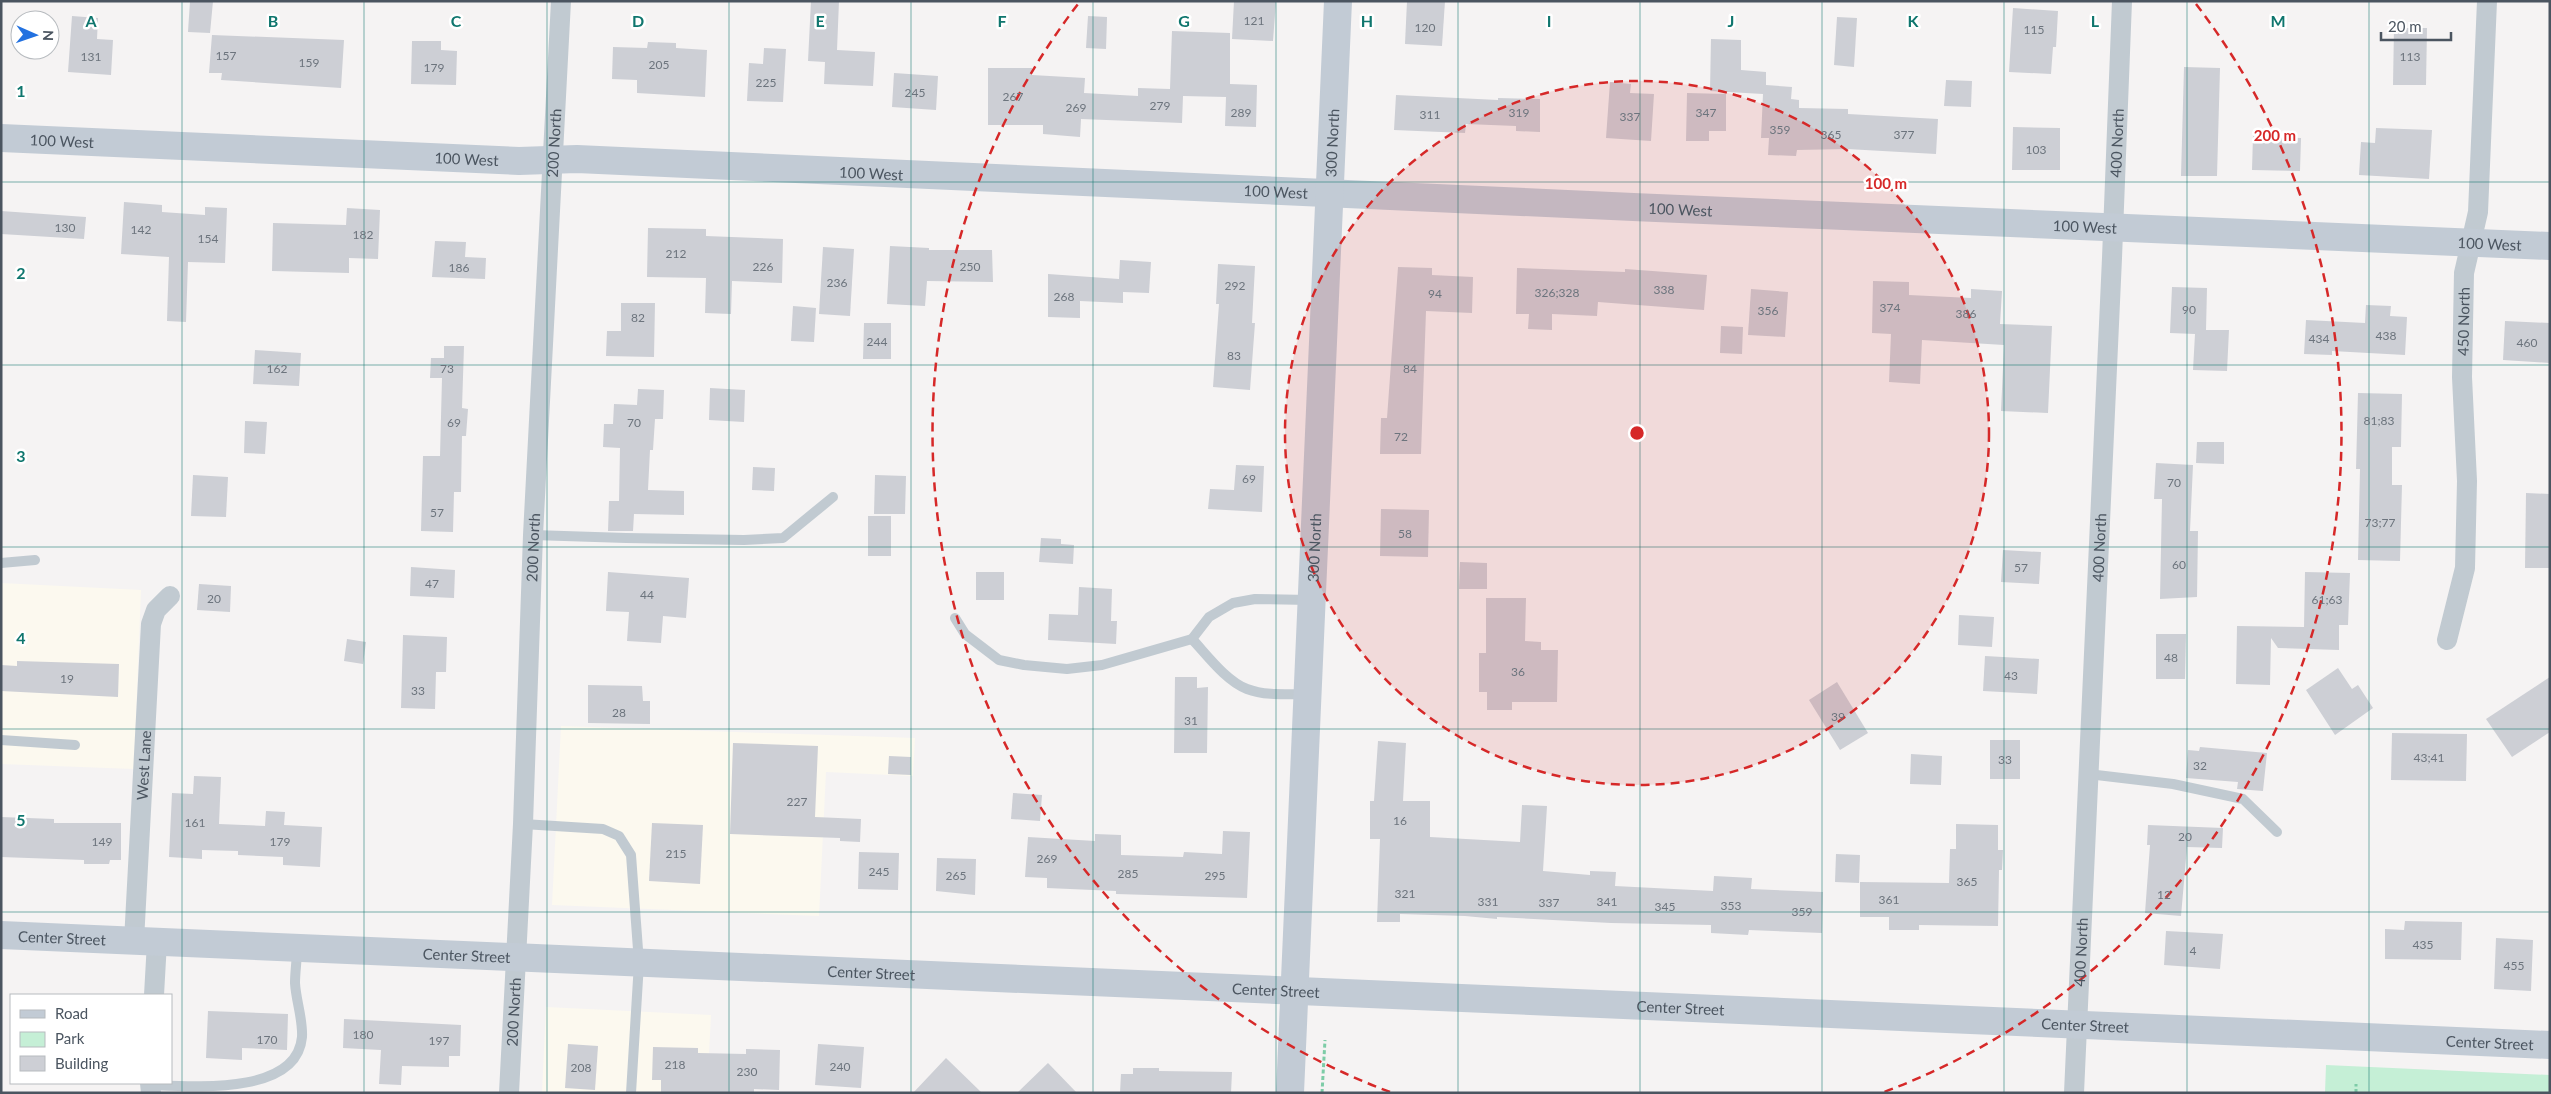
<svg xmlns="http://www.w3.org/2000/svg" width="2551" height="1094" font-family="Lato,sans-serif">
  <rect width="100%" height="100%" fill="#f5f3f3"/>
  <g fill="#fcf9ef">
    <path d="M1,583L141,590L134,769L1,764Z"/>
    <path d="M561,726L915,738L913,776L826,772L819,916L552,905Z"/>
    <path d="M546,1007L711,1015L707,1093H542Z"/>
  </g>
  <path fill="#c5efd6" d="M2326,1065L2550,1075V1093H2325Z"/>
  <g fill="#cdcfd5">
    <path d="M190,1H213L210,33L188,32Z"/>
    <path d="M811,1H839L837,50L875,52L873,86L824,84L825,62L808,61Z"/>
    <path d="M1234,1H1276L1273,41L1232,39Z"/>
    <path d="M1407,1H1445L1442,46L1405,44Z"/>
    <path d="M2013,8L2058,11L2056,47H2053L2051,74L2009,72Z"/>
    <path d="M72,16L98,18L97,39L113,40L111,75L68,72Z"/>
    <path d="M1088,16L1107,17L1106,49L1086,48Z"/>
    <path d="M1837,17L1857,18L1854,67L1834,65Z"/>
    <path d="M2394,28H2427L2426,85H2393Z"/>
    <path d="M1172,31L1230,33V84L1257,85L1256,127L1225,126L1226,97L1183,96L1182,123L1081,119L1080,137L1043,134V125H988V68H1032V75L1085,78L1084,93L1138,96V88L1170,89Z"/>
    <path d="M212,35L344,40L341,88L221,80L222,73H209Z"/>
    <path d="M1711,39L1741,40V70L1766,72V85L1792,87L1791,99L1799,100V108L1848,109V114L1938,119L1936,154L1847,149L1797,150L1796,156L1768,155L1769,138H1761L1763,94L1710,91Z"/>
    <path d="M412,41H441V50L457,51L456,85L411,84Z"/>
    <path d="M648,42L676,43V48L707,50L705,97L637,93V80L612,79L613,47L647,48Z"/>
    <path d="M764,48L786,49L783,102L747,101L749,63L763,64Z"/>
    <path d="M2184,67L2220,68L2217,176H2181Z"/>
    <path d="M894,73L938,76L936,110L892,107Z"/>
    <path d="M1946,80L1972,81L1971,107L1944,106Z"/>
    <path d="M1610,82L1631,84L1630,93L1654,94L1651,141L1606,138Z"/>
    <path d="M1687,93L1726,94V131H1709V141H1686Z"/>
    <path d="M1396,95L1498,100V98L1540,99V132L1516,131V126L1466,124L1465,133L1394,130Z"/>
    <path d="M2013,127L2060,128V170H2012Z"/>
    <path d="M2376,128L2432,130L2429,179L2359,175L2361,142L2375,143Z"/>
    <path d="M2253,136L2301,138L2300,171L2252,170Z"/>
    <path d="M124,202L162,205V212L205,215V207L227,208L225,263L188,262L186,322L167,321L169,257L121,254Z"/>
    <path d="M347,208L380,210L378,259L349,258V273L272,271L273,223L346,225Z"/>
    <path d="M1,211L86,217L84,239L1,234Z"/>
    <path d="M648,228L706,229V236L783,239L782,283L732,281L731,314L705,313L706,278L647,277Z"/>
    <path d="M435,241L466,242L465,257L486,258L485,279L432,277Z"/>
    <path d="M890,246L929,248V250H992L993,282L927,281L925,306L887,304Z"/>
    <path d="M823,247L854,249L850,316L819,314Z"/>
    <path d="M1120,260L1151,262L1149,293L1123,292V303L1080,301V318L1048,317V274L1119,279Z"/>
    <path d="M1218,264L1255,266L1252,323H1255L1250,390L1213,387L1219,304H1216Z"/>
    <path d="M1398,267L1432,268V275L1473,277L1472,313L1426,311L1421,454H1380L1381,418H1387Z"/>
    <path d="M1517,268L1625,272V269L1707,275L1704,310L1598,302L1597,316L1552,314V330L1528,329L1529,314H1516Z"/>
    <path d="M1873,281L1909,282V295L1971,298V289L2002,291L2000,324L2052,326L2048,413L2001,411L2004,345L1922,340L1920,384L1889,382L1891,334L1872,333Z"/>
    <path d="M2172,287L2207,288L2206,330H2229L2227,371L2193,370L2195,334L2170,333Z"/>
    <path d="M1751,289L1788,292L1785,337L1748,335Z"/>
    <path d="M621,303H655L654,357L606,356L607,331H621Z"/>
    <path d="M2366,305L2391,306L2390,316L2407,317L2405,355L2332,351V355L2304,354L2306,320L2365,323Z"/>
    <path d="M793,306L816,308L814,342L791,341Z"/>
    <path d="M2505,321L2550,323V363L2503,360Z"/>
    <path d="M864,323H891V359H863Z"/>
    <path d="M1721,326L1743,327L1742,354L1720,353Z"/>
    <path d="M444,346H464L462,408L468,409L466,436H462L461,492H454L453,532L421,531L423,456H440L442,378H430L431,358H444Z"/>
    <path d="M255,350L301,353L299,386L253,384Z"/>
    <path d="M710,388L745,390L744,422L709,420Z"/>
    <path d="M638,389L664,390L663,419H655L653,450H650L648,490L684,491V515L634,514L633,531H608L609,501H619L620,448L603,447L604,424H613L614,404L637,405Z"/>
    <path d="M2358,393L2402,394L2401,447H2392V485H2402L2400,561L2358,560L2360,469H2356Z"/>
    <path d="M245,421L267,422L265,454L244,453Z"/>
    <path d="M2197,442H2224V464L2196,463Z"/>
    <path d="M2156,463L2193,465L2190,531H2198L2197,597L2160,599L2162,499H2154Z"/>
    <path d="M1236,465L1264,466L1262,512L1208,509L1210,489L1234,490Z"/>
    <path d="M753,467L775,468L774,491L752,490Z"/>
    <path d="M193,475L228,477L226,517L191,516Z"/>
    <path d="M875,475L906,476L905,514H874Z"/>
    <path d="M2526,493L2550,494V568H2525Z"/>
    <path d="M1381,509L1429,510L1428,557L1380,556Z"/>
    <rect x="868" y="516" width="23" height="40"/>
    <path d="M1041,538L1061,539V544L1074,545L1073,564L1039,562Z"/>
    <path d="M2003,550L2041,552L2039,584L2001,582Z"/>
    <path d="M1460,562L1487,563V589H1459Z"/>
    <path d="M411,567L455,570L454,598L410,596Z"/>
    <path d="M608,572L689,578L686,618L663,616L661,643L627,641L629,612L606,611Z"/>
    <rect x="976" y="572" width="28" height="28"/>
    <path d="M2305,572L2350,573L2348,625H2339V650L2278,648L2271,638L2270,685L2236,684L2237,626L2304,627Z"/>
    <path d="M199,584L231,586L230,612L197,610Z"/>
    <path d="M1079,587L1112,589L1111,621H1117L1116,644L1048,640L1049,614L1078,615Z"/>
    <path d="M1486,598H1526L1525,641L1541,642V650H1558L1557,702H1512V710H1487V692H1479V653H1486Z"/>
    <path d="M1959,615L1994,617L1992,647L1958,645Z"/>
    <path d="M2156,634H2186L2185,679H2156Z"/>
    <path d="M403,635L447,637L446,672H436L435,709L401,708Z"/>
    <path d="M347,639L366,642L363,664L344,661Z"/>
    <path d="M1985,656L2039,659L2037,694L1983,691Z"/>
    <path d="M17,661L119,664L118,697L1,691V665L17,666Z"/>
    <path d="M2338,668L2352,689L2358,685L2373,708L2335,735L2306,690Z"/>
    <path d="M1175,677H1197V688L1208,687L1207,753H1174Z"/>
    <path d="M2550,677V732L2512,757L2486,719Z"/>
    <path d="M1837,682L1868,733L1840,750L1809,700Z"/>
    <path d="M588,685L642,686L643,701H650V724L588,723Z"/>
    <path d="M2392,733L2467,734L2466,781L2391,780Z"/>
    <rect x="1990" y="740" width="30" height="39"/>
    <path d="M1378,741L1406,743L1403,801H1430V837L1520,842L1522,805L1547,806L1543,871L1590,875V871L1616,872L1615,886L1713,891L1714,876L1752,878L1751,889L1823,892L1822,933L1749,930L1748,935L1711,933V925L1611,923L1497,917V919L1465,916L1400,914V922H1377L1380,839H1370V801H1374Z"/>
    <path d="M733,743L818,746L815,817L861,819L860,842L840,841V838L730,834Z"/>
    <path d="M2200,747L2267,753L2263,791L2237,789L2238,782L2186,778L2188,750L2199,751Z"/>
    <path d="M1911,754L1942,756L1941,785L1910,784Z"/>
    <path d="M889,756L911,757V775L888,774Z"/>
    <path d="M194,776L221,777L219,824L265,826L266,811L285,812L284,825L322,827L320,867L283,865V857L238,855V851L202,850V859L169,857L172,793L193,794Z"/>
    <path d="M1013,793L1042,795L1040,821L1011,819Z"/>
    <path d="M1,817L54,819V823H121V860H110L109,864H84V860L1,857Z"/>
    <path d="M652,823L703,825L700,884L649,881Z"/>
    <path d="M1956,824L1998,825V850H2003L2002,870H1999L1998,926L1919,925V930H1889V917H1860V882L1949,883L1950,849H1956Z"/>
    <path d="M2148,825L2223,828L2222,848L2187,847L2181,916L2145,913L2150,845H2147Z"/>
    <path d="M1223,831L1250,832L1247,898L1116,894V891L1047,888V878L1025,877L1028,837L1095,841V834L1121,835V855L1183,857L1184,852L1222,854Z"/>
    <path d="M859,852L899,853L898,890L858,889Z"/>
    <path d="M1836,854L1860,855L1859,883L1835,882Z"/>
    <path d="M937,858L976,859L975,895L936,891Z"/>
    <path d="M2405,921L2462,922L2461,960L2385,959V929L2404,930Z"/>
    <path d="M2166,931L2223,934L2220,969L2164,965Z"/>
    <path d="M2496,938L2533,940L2531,991L2494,989Z"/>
    <path d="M208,1011L288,1014L287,1050L242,1048V1060L206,1058Z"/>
    <path d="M344,1019L461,1025L460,1056H449V1067L402,1066L401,1085L379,1084L381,1050L343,1048Z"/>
    <path d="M568,1044L598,1046L595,1090L565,1088Z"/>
    <path d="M818,1044L864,1047L861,1088L815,1085Z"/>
    <path d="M653,1047L698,1048V1053L746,1054V1049L780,1050L779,1090L754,1089V1093H661V1080H652Z"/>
    <path d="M946,1058L982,1093H913Z"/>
    <path d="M1048,1063L1077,1093H1017Z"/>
    <path d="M1133,1068H1159V1071L1232,1072L1231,1093H1120L1121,1074H1133Z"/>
  </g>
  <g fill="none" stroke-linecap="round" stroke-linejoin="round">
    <g stroke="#7dcca7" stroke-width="3" stroke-dasharray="4 2.5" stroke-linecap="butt">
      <path d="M1322,1093L1325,1040"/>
      <path d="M2356,1093V1084"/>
    </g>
    <g stroke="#c1cad1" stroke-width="10">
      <path d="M533,535L626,538L744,540L783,538L833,497"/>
      <path d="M1,563L35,560"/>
      <path d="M955,618L965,634L999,660L1024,665L1067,669L1102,665L1192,639L1209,617L1233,603L1255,599L1310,600"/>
      <path d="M1192,639C1207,655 1226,681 1247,689C1265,696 1287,694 1306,694"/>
      <path d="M1,740L75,745"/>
      <path d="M2088,774L2173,784L2243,799L2277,832"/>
      <path d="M523,824L603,829L619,836L631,855L639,963L631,1093"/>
      <path d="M150,1085C199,1087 297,1094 302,1037C303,1019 296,1001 295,983C295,972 297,960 297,949"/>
    </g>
    <g stroke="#c1cad1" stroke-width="20">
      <path id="s1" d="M2447,640L2465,568L2467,481L2462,377L2464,273L2478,212L2487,1"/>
      <path id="s2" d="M134,941L151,624L156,610L170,596"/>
      <path d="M154,995L157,942"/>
      <path d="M150,1083L151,1093"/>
      <path id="s3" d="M509,1093L523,824L533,535L561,1"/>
      <path id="s4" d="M2074,1093L2112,258L2122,1"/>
    </g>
    <g stroke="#c2cbd5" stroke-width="28">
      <path id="s5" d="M1,138L519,161L577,159C1235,191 1892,218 2550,246"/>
      <path id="s6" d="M1,935L2550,1045"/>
      <path id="s7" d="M1290,1093L1338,1"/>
    </g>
  </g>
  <path fill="none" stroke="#0f766e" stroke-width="1" stroke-opacity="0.55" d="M182,1V1093M364,1V1093M547,1V1093M729,1V1093M911,1V1093M1093,1V1093M1276,1V1093M1458,1V1093M1640,1V1093M1822,1V1093M2004,1V1093M2187,1V1093M2369,1V1093M1,182H2550M1,365H2550M1,547H2550M1,729H2550M1,912H2550"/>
  <circle cx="1637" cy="433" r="352" fill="#d62828" fill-opacity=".12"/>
  <g fill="none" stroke="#d62828" stroke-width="2.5" stroke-dasharray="9 6">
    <circle cx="1637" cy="433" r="352"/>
    <path d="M1390 1092A704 704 0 0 1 1078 4M2196 4A704 704 0 0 1 1884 1092"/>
  </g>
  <g text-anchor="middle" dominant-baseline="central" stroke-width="5" stroke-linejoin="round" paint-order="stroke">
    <g font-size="12" fill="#6c747d">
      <text x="1254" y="20">121</text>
      <text x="1425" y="27">120</text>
      <text x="2034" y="29">115</text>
      <text x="226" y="55">157</text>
      <text x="91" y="56">131</text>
      <text x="2410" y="56">113</text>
      <text x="309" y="62">159</text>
      <text x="659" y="64">205</text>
      <text x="434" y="67">179</text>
      <text x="766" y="82">225</text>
      <text x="915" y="92">245</text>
      <text x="1013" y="96">267</text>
      <text x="1160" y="105">279</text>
      <text x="1076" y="107">269</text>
      <text x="1241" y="112">289</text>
      <text x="1519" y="112">319</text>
      <text x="1706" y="112">347</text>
      <text x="1430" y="114">311</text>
      <text x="1630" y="116">337</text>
      <text x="1780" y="129">359</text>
      <text x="1831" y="134">365</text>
      <text x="1904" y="134">377</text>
      <text x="2036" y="149">103</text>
      <text x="65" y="227">130</text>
      <text x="141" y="229">142</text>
      <text x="363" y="234">182</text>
      <text x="208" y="238">154</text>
      <text x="676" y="253">212</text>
      <text x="763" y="266">226</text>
      <text x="970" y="266">250</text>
      <text x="459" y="267">186</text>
      <text x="837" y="282">236</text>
      <text x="1235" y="285">292</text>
      <text x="1664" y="289">338</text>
      <text x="1557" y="292">326;328</text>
      <text x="1435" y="293">94</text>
      <text x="1064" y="296">268</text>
      <text x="1890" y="307">374</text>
      <text x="2189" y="309">90</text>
      <text x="1768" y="310">356</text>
      <text x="1966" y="313">386</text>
      <text x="638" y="317">82</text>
      <text x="2386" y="335">438</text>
      <text x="2319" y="338">434</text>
      <text x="877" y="341">244</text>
      <text x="2527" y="342">460</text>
      <text x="1234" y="355">83</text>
      <text x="277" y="368">162</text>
      <text x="447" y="368">73</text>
      <text x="1410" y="368">84</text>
      <text x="2379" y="420">81;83</text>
      <text x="454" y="422">69</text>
      <text x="634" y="422">70</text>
      <text x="1401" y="436">72</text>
      <text x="1249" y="478">69</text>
      <text x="2174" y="482">70</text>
      <text x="437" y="512">57</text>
      <text x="2380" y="522">73;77</text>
      <text x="1405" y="533">58</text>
      <text x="2179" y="564">60</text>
      <text x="2021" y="567">57</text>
      <text x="432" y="583">47</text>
      <text x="647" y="594">44</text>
      <text x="214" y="598">20</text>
      <text x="2327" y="599">61;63</text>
      <text x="2171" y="657">48</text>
      <text x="1518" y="671">36</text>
      <text x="2011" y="675">43</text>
      <text x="67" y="678">19</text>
      <text x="418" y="690">33</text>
      <text x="619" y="712">28</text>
      <text x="1838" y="716">39</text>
      <text x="1191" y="720">31</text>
      <text x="2429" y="757">43;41</text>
      <text x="2005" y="759">33</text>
      <text x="2200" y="765">32</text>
      <text x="797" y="801">227</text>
      <text x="1400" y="820">16</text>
      <text x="195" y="822">161</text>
      <text x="2185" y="836">20</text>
      <text x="102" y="841">149</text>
      <text x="280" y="841">179</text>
      <text x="676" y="853">215</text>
      <text x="1047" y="858">269</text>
      <text x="879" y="871">245</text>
      <text x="1128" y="873">285</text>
      <text x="956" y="875">265</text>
      <text x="1215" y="875">295</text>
      <text x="1967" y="881">365</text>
      <text x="1405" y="893">321</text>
      <text x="2164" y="894">12</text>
      <text x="1889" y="899">361</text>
      <text x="1488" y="901">331</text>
      <text x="1607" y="901">341</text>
      <text x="1549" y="902">337</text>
      <text x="1731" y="905">353</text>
      <text x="1665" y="906">345</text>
      <text x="1802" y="911">359</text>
      <text x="2423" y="944">435</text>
      <text x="2193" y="950">4</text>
      <text x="2514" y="965">455</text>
      <text x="363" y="1034">180</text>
      <text x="267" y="1039">170</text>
      <text x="439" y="1040">197</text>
      <text x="675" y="1064">218</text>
      <text x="840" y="1066">240</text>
      <text x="581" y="1067">208</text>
      <text x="747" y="1071">230</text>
    </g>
    <g font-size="15" fill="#4b5560" stroke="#fff">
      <text stroke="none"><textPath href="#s5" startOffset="61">100 West</textPath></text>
      <text stroke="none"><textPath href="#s3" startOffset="951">200 North</textPath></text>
      <text stroke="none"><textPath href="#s7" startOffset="951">300 North</textPath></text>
      <text stroke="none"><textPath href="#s4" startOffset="951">400 North</textPath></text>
      <text stroke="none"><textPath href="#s5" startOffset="466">100 West</textPath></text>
      <text stroke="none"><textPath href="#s5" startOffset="871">100 West</textPath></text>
      <text stroke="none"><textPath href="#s5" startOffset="1276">100 West</textPath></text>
      <text stroke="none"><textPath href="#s5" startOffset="1681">100 West</textPath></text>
      <text stroke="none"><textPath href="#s5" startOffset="2086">100 West</textPath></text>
      <text stroke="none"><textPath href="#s5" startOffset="2491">100 West</textPath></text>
      <text stroke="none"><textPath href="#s1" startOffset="321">450 North</textPath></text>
      <text stroke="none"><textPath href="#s3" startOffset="546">200 North</textPath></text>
      <text stroke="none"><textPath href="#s7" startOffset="546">300 North</textPath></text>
      <text stroke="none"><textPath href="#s4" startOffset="546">400 North</textPath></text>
      <text stroke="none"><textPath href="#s2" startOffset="176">West Lane</textPath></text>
      <text stroke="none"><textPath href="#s6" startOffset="61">Center Street</textPath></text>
      <text stroke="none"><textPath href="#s4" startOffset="141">400 North</textPath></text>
      <text stroke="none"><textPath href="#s6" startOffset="466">Center Street</textPath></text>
      <text stroke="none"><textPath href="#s6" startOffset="871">Center Street</textPath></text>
      <text stroke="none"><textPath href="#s6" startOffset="1276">Center Street</textPath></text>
      <text stroke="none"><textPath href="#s6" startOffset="1681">Center Street</textPath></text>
      <text stroke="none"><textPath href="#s3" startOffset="81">200 North</textPath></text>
      <text stroke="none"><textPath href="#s6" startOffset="2086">Center Street</textPath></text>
      <text stroke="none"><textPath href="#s6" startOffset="2491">Center Street</textPath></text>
    </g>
  </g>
  <g font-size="16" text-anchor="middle" font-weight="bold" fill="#0f766e" stroke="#fff" stroke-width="5" stroke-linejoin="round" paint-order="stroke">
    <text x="91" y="27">A</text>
    <text x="273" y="27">B</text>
    <text x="456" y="27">C</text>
    <text x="638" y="27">D</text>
    <text x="820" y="27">E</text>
    <text x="1002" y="27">F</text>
    <text x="1184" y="27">G</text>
    <text x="1367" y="27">H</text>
    <text x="1549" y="27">I</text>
    <text x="1731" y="27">J</text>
    <text x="1913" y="27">K</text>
    <text x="2095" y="27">L</text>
    <text x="2278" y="27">M</text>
    <text x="21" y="97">1</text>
    <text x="21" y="279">2</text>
    <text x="21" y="462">3</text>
    <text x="21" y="644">4</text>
    <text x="21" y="826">5</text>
  </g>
  <circle cx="1637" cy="433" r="8" fill="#d62828" stroke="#fff" stroke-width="2.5"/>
  <g font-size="15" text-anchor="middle" font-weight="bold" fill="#d62828" stroke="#fff" stroke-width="5" stroke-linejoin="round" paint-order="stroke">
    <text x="2275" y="141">200 m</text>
    <text x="1886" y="189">100 m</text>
  </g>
  <rect width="2551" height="1094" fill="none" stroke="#4b5560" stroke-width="5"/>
  <rect x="10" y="994" width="162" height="90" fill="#ffffff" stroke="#b7bbbf"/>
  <rect x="20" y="1010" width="25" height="8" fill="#c2cbd5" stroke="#b7bbbf"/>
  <text x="55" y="1019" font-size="15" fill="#4b5560">Road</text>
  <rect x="20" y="1032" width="25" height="15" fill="#c5efd6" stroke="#b7bbbf"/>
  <text x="55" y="1044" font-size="15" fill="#4b5560">Park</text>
  <rect x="20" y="1056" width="25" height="15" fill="#cdcfd5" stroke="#b7bbbf"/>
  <text x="55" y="1069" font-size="15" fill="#4b5560">Building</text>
  <g transform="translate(35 35) rotate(92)"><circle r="24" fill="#ffffff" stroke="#b7bbbf"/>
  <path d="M0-4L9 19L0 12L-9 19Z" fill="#2271e0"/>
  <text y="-8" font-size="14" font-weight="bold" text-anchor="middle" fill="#4b5560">N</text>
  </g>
  <path d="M2381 32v8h70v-8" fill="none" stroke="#4b5560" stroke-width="2.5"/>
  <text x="2388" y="32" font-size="15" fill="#4b5560" stroke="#ffffff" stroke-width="4" paint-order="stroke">20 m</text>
</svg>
